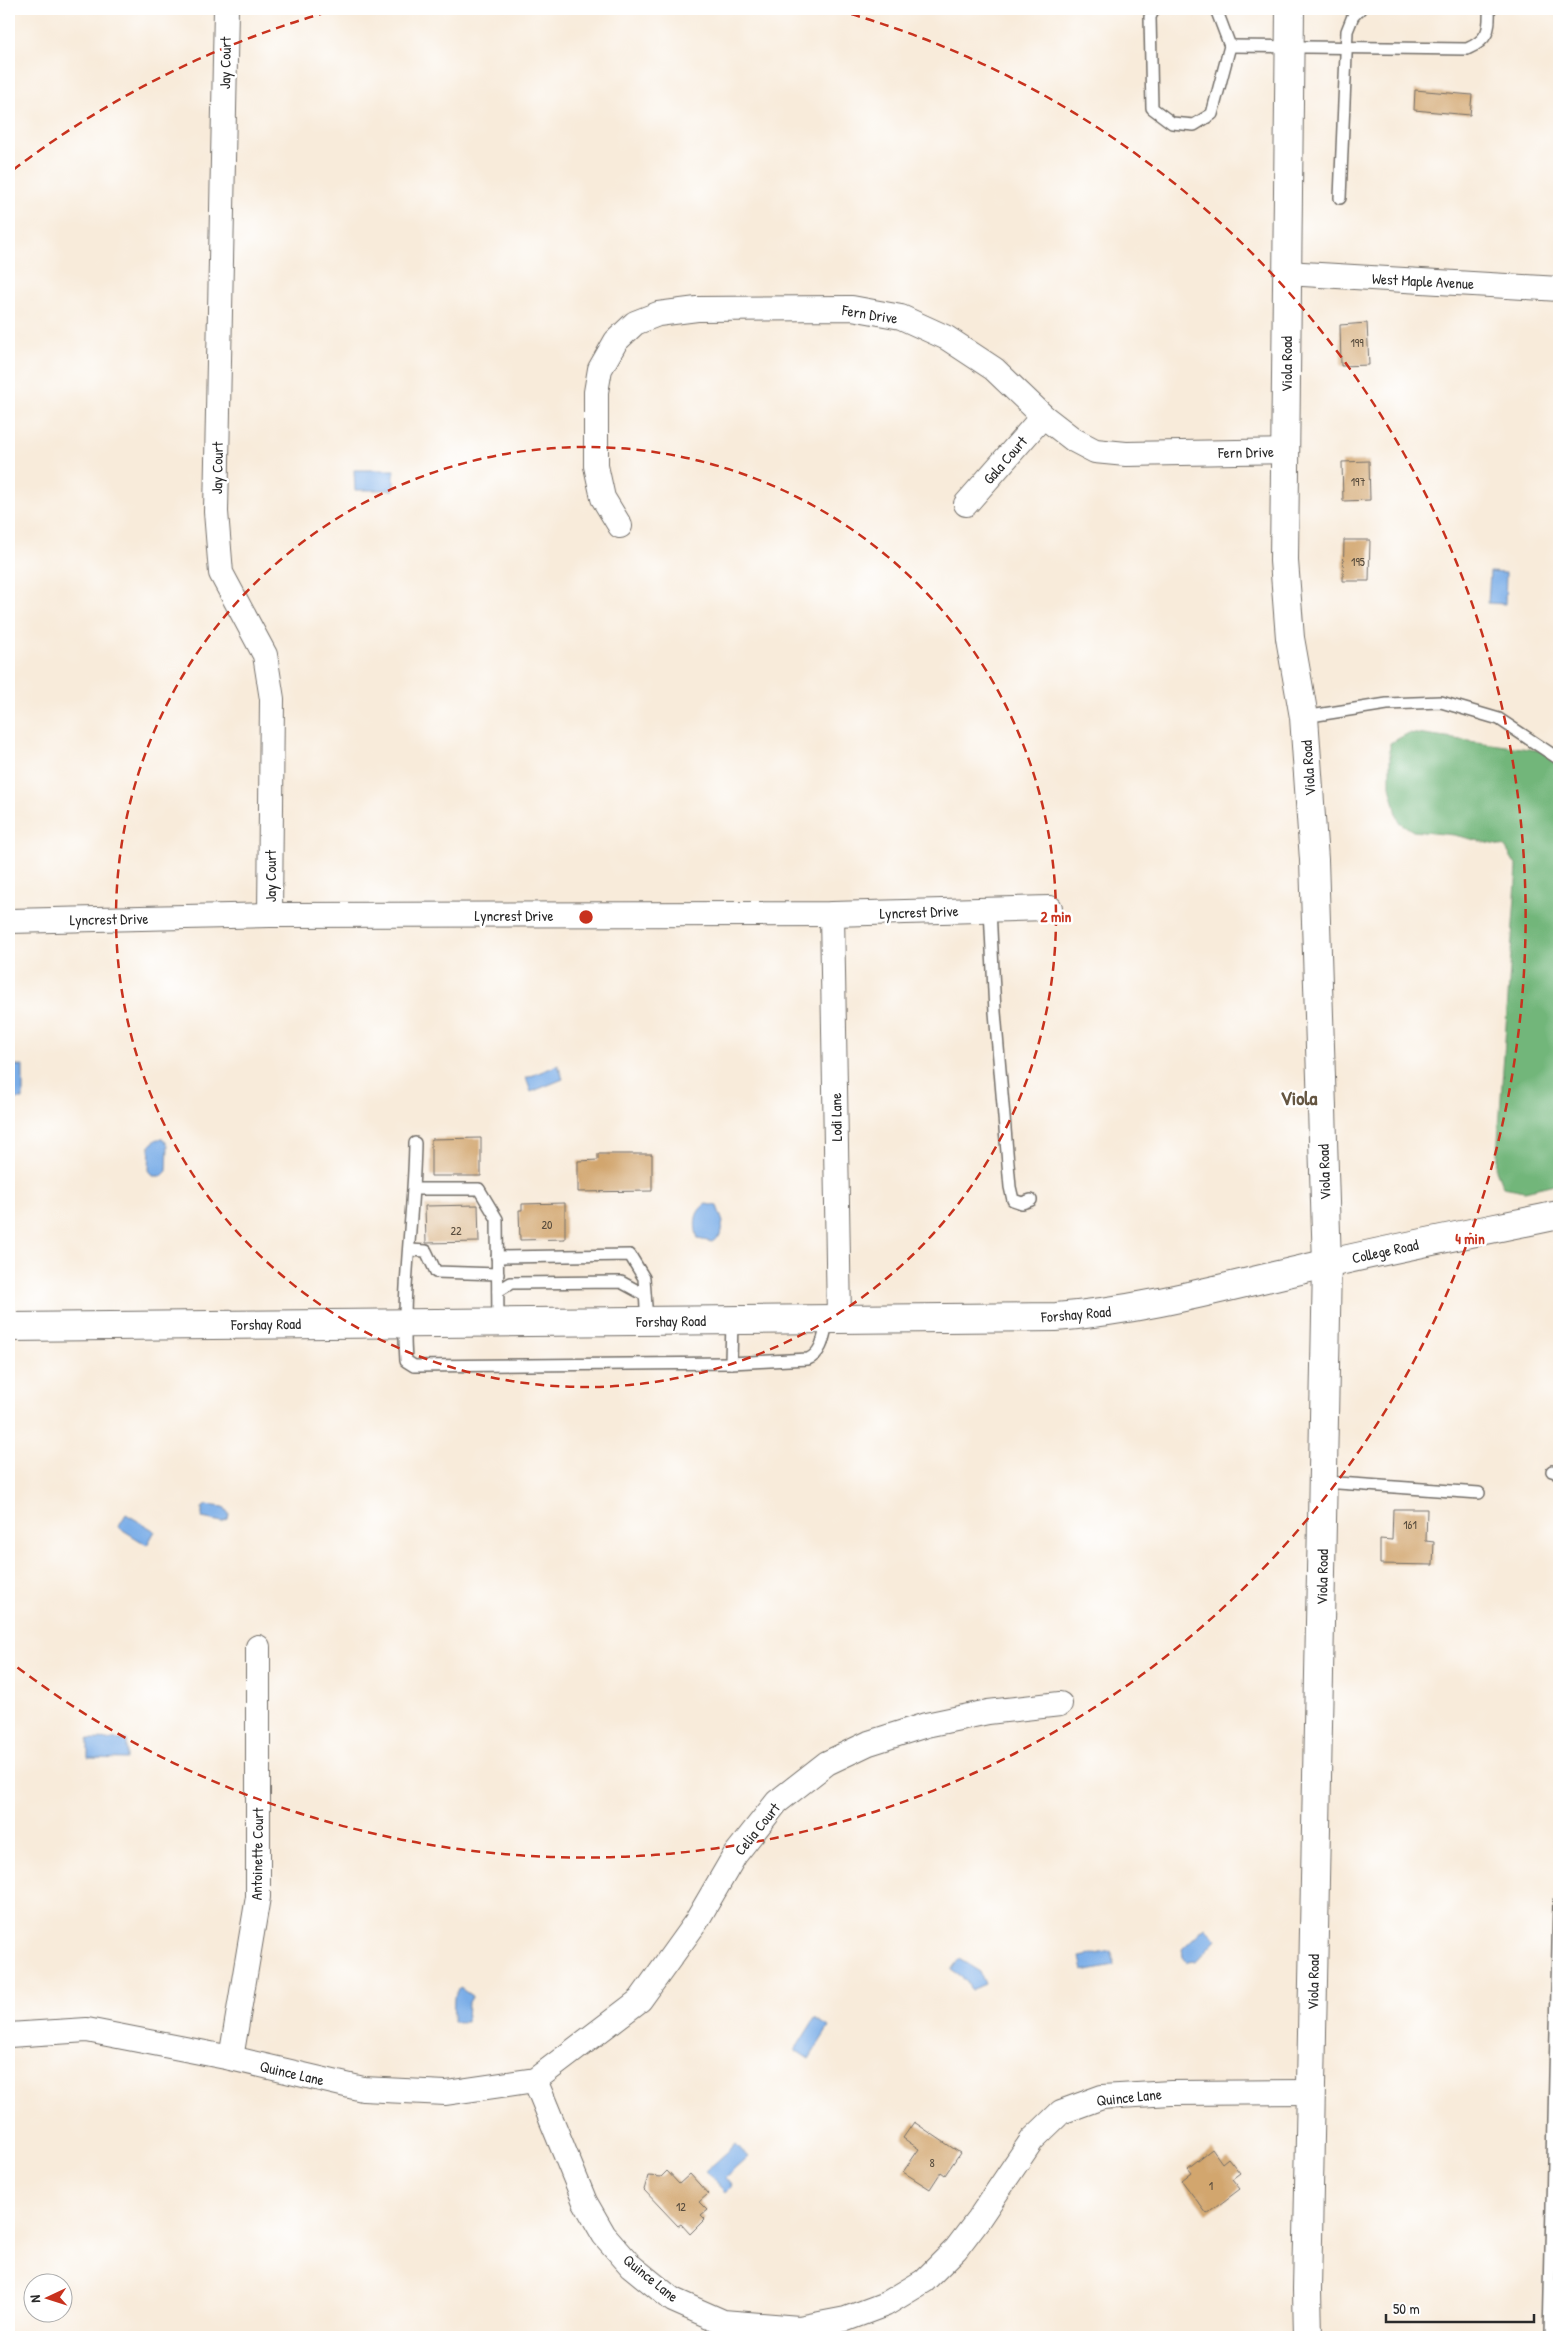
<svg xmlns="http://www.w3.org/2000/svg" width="1568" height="2346" font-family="'Patrick Hand',sans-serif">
  <rect width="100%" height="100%" fill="#fff"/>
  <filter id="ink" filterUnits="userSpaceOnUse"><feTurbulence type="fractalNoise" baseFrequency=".02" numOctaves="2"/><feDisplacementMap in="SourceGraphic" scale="10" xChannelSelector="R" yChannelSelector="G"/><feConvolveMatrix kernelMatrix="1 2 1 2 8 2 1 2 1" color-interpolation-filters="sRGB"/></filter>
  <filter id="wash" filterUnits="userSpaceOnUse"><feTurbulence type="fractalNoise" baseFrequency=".0096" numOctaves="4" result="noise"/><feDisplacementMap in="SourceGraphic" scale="20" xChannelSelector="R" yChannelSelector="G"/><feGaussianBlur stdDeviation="1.12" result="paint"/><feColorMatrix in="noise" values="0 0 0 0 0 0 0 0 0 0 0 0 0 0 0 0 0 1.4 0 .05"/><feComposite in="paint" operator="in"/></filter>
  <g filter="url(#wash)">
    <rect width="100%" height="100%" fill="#f8ebda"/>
    <path fill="#72b67a" stroke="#4e7052" d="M1409,733L1559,753V1183L1525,1191L1503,1187L1496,1170L1517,867L1505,847L1454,835L1413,831L1399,822L1390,786V743Z"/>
    <g fill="#7aade7" stroke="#526c89">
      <path d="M354,470H394V490H355Z"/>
      <path d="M1490,572L1506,573L1505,604L1488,603Z"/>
      <path d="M9,1065L23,1066V1099H9Z"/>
      <path d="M558,1065L563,1079L531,1092L526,1078Z"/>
      <path d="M157,1139H163L168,1145L167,1171L162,1176H153L149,1170L150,1145Z"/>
      <path d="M706,1204L717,1206L723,1222L720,1236L712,1242L698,1239C694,1226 693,1212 706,1204Z"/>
      <path d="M206,1505L224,1507L229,1514L228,1519L222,1522L202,1518V1508Z"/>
      <path d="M126,1514L155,1531L147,1545L118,1527Z"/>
      <path d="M88,1739L127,1740V1759L88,1758Z"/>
      <path d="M1205,1927L1217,1939L1196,1962L1188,1963L1183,1957L1182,1949Z"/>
      <path d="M1111,1951L1114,1965L1083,1971L1080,1957Z"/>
      <path d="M959,1959L980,1972L985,1984L971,1990L967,1981L951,1970Z"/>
      <path d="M460,1988L472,1996L468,2002L467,2022H453L454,1997Z"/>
      <path d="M815,2018L829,2027L809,2059L795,2050Z"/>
      <path d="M736,2144L748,2157L725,2178L732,2186L726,2192L706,2171Z"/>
    </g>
    <g id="blocks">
      <g fill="#d2a66e">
        <path d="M1415,90L1472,95L1470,115L1414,110Z"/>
        <path d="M1367,323L1369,365L1341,366L1340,325Z"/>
        <path d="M1369,461L1370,500L1343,501L1342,462Z"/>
        <path d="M1344,540H1370L1369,581H1343Z"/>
        <path d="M481,1138V1176H431V1139Z"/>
        <path d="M598,1154H652V1191L578,1192V1161L598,1160Z"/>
        <path d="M565,1203V1239L520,1240L519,1210H522V1204Z"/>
        <path d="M478,1205L479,1242L426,1243L425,1206Z"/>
        <path d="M1393,1509H1427L1426,1541L1434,1542L1433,1565L1380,1564V1539L1392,1540Z"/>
        <path d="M914,2122L960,2153L945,2175L941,2172L930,2189L903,2172L919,2149L903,2138Z"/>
        <path d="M1212,2149L1222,2163L1228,2158L1240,2173L1232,2179L1240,2189L1207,2214L1182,2181L1192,2173L1188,2168Z"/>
        <path d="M667,2171L679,2184L690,2174L708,2194L699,2202L707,2210L701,2215L705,2219L690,2234L681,2224L678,2226L644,2190L648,2176L661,2177Z"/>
      </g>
    </g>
  </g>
  <g filter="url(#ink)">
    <use href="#blocks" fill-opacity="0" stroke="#736e68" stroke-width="1"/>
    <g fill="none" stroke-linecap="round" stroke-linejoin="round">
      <g stroke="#736e68" stroke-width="14">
        <g id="service">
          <path d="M1154,9L1150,17L1152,108L1172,123L1194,125L1212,114L1230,46L1216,9"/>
          <path d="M1230,46L1467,49C1488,40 1490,30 1489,9"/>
          <path d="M1340,198L1347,31L1353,16L1360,9"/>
          <path d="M1304,717L1387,704L1441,702L1499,719L1559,759"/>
          <path d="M990,909L995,1012L1010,1187L1013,1200L1022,1203L1031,1200"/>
          <path d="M415,1143C414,1215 401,1290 406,1361L414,1366L731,1363"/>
          <path d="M415,1189H479L497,1219L498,1322"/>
          <path d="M410,1250L426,1251L436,1272L498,1274"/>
          <path d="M497,1257L630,1255L644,1278L647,1321"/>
          <path d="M498,1291L511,1283L621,1282L645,1295"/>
          <path d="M732,1320L731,1363L808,1359C823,1353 824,1334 828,1319"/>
          <path d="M1552,1471L1559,1473"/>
          <path d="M1324,1482L1479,1493"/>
          <path d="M1549,2337L1559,1902"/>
        </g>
      </g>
      <g stroke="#736e68" stroke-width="26">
        <g id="minor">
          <path d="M226,9L216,512L221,573L265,655L272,699L270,915"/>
          <path d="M1286,273L1559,289"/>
          <path d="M966,504L1043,416"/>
          <path d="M620,526L603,498L596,466V392L600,369L616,341L635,323L658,314L697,309L852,308L901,317L947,338L994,369L1043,416L1074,440L1095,451L1126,454L1285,451"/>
          <path d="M832,914L839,1319"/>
          <path d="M9,921L270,915L832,914L1050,908"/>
          <path d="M9,2035L87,2030L231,2058L363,2089L446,2093L535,2080L640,2000L696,1922L735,1855L777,1802L827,1763L869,1743L926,1725L988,1712L1060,1704"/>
          <path d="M231,2058L258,1897V1647"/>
          <path d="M535,2080L585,2202L604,2235L631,2266L673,2300L723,2322L799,2328L846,2319L886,2304L924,2281L956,2249L978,2220L1032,2140L1061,2112L1102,2097L1171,2093L1311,2092"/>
        </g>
      </g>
      <g stroke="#736e68" stroke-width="30">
        <g id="tertiary">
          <path d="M1290,9L1284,561L1290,638L1304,717L1314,860L1327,1264L1307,2290L1308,2337"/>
          <path d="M9,1327L1056,1317C1148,1310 1236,1284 1326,1264C1404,1246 1482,1231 1559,1215"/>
        </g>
      </g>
      <use href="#service" stroke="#fff" stroke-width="11"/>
      <use href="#minor" stroke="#fff" stroke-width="24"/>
      <use href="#tertiary" stroke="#fff" stroke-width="28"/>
    </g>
  </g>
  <g fill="none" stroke="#c8321e" stroke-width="2.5" stroke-dasharray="9 6">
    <circle cx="586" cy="917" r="470"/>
    <path d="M13 170A941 941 0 0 1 335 10M837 10A941 941 0 1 1 13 1664"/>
  </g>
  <g text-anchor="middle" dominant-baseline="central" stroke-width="5" stroke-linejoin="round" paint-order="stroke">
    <g font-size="12" fill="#554a3c">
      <text x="1357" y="342">199</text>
      <text x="1358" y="481">197</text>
      <text x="1358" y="561">195</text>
      <text x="547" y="1224">20</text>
      <text x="456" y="1230">22</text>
      <text x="1410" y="1524">161</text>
      <text x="932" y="2162">8</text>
      <text x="1211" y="2185">1</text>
      <text x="681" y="2206">12</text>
    </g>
    <g font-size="15" fill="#2b2b2b" stroke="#fff">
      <text transform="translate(225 63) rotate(-89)">Jay Court</text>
      <text transform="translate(1423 281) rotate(3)">West Maple Avenue</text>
      <text transform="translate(870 314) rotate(9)">Fern Drive</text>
      <text transform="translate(1286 364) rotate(-90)">Viola Road</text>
      <text transform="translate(1246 452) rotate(-1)">Fern Drive</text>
      <text transform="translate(1005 460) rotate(-49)">Gala Court</text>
      <text transform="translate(217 468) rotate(-89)">Jay Court</text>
      <text transform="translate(1308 768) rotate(-94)">Viola Road</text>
      <text transform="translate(270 876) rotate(-90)">Jay Court</text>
      <text transform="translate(919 912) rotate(-2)">Lyncrest Drive</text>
      <text x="514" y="915">Lyncrest Drive</text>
      <text transform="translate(109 919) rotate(-1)">Lyncrest Drive</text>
      <text transform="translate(836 1117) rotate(-91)">Lodi Lane</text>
      <text transform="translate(1324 1172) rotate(-92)">Viola Road</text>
      <text transform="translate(1385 1251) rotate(-12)">College Road</text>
      <text transform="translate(1076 1314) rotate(-5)">Forshay Road</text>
      <text transform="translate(671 1321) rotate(-1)">Forshay Road</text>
      <text transform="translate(266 1324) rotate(-1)">Forshay Road</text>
      <text transform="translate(1322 1577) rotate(-89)">Viola Road</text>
      <text transform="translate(757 1829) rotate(-51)">Celia Court</text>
      <text transform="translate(257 1854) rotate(-89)">Antoinette Court</text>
      <text transform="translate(1313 1982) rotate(-89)">Viola Road</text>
      <text transform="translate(292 2073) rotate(13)">Quince Lane</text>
      <text transform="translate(1129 2097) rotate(-6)">Quince Lane</text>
      <text transform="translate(651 2278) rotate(39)">Quince Lane</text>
    </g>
    <g font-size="20" font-weight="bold" fill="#655642" stroke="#fff">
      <text x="1299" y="1097">Viola</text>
    </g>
  </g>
  <circle cx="586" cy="917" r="8" fill="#c8321e" stroke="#fff" stroke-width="2.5"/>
  <g font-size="15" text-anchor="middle" font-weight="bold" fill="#c8321e" stroke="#fff" stroke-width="5" stroke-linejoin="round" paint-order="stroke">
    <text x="1056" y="922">2 min</text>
    <text x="1470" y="1244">4 min</text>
  </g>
  <rect width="1568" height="2346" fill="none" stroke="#fff" stroke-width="30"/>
  <g transform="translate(48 2298) rotate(266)"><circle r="24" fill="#ffffff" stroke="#aaaaaa"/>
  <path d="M0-4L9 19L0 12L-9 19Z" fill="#c8321e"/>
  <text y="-8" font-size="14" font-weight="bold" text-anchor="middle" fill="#2b2b2b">N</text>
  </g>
  <path d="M1386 2314v8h148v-8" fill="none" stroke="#2b2b2b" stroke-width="2.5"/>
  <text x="1393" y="2314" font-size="15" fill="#2b2b2b" stroke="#ffffff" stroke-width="4" paint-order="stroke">50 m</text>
</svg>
